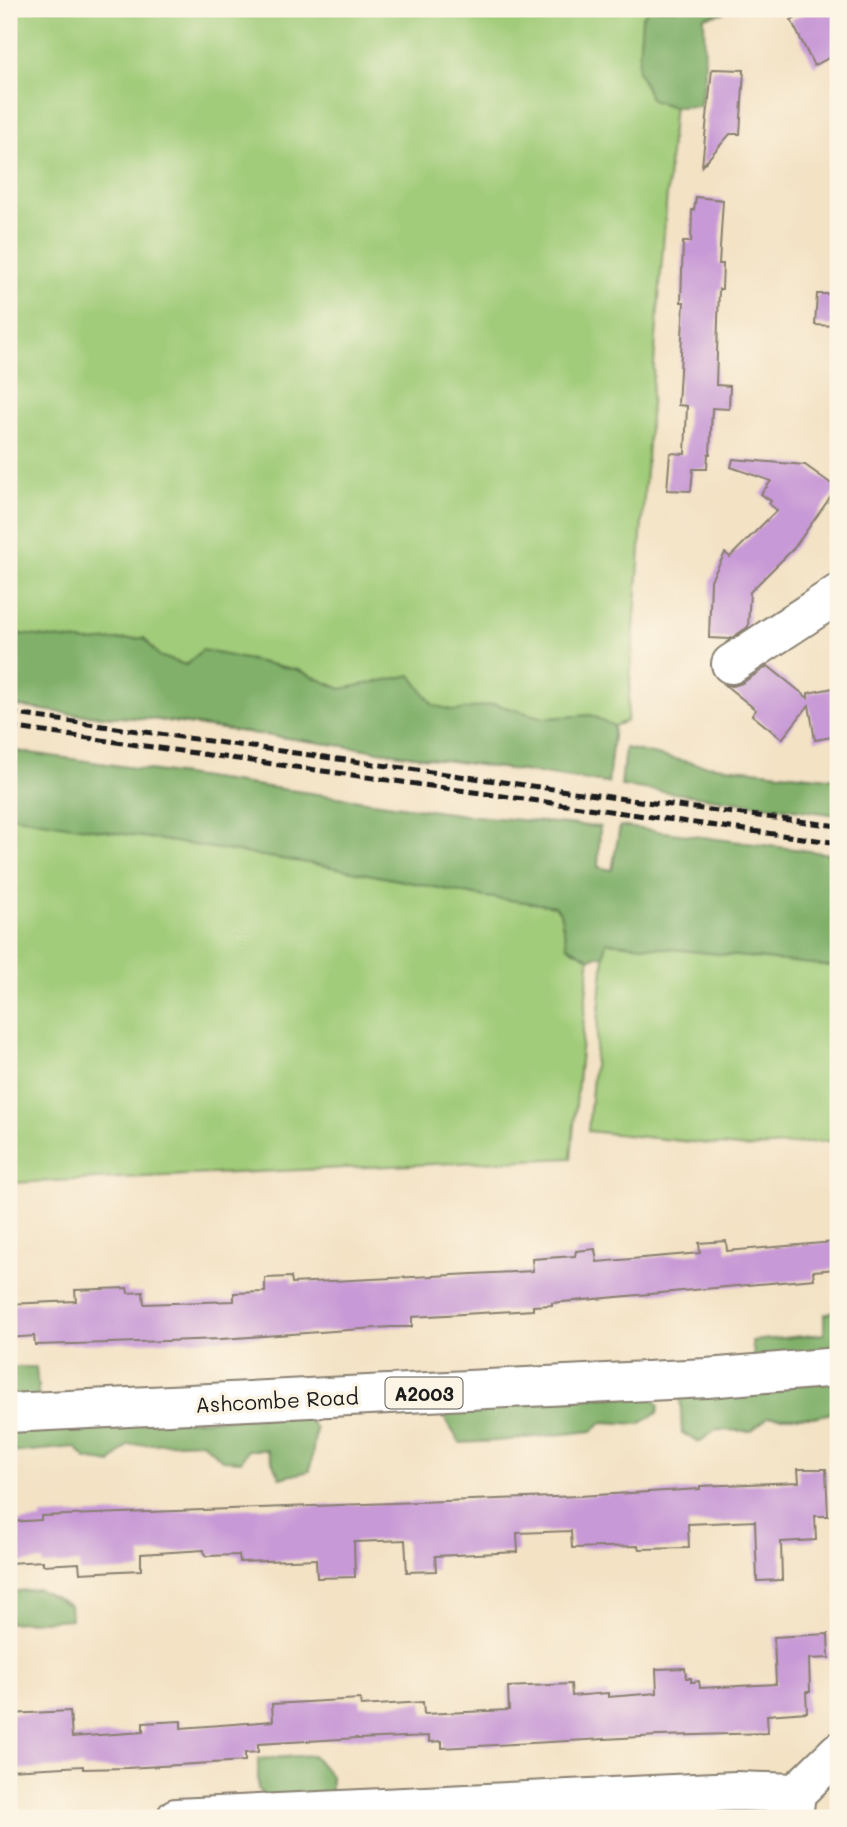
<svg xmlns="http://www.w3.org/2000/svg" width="847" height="1827" font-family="Mali,sans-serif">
  <rect width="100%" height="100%" fill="#fcf5e5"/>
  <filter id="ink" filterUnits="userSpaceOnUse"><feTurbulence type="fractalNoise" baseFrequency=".0143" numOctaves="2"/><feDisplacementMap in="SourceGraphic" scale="14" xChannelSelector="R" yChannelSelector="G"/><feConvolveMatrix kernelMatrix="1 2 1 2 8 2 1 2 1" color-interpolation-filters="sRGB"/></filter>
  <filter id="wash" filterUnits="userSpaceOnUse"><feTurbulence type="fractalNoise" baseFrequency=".00686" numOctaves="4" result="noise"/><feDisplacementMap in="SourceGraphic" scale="28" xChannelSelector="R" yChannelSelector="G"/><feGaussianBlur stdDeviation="1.57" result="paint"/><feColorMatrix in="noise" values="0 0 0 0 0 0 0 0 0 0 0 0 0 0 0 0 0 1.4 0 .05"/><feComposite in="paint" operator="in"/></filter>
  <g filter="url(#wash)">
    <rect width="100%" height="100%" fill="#f3e2c4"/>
    <g fill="#a1cc79" stroke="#5e744a" stroke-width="2">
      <path d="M9,9H681L627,721L614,726L608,783L152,719L72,714L9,705Z"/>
      <path d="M9,778L598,867L571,1158L9,1183Z"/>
      <path d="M612,870L838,907V1140L748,1148L588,1131Z"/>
    </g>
    <g fill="#80b069" stroke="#4e6642" stroke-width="2">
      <path d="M649,9H723V13L704,17L705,75L700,106L674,107L651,100L638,70L642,18Z"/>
      <path d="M13,633L88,642L144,638L159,656L186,665L202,650L298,670L341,689L411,675L433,705L455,711L494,704L544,718L591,715L614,726L608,783L152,719L72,714L9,705V634Z"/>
      <path d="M625,748L697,764L838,779V815L621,786Z"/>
      <path d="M9,750L464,815L600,827L598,867L612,870L620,826L838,855V967L606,942L604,955L589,958L567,946L560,913L555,906L485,897L326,866L9,816Z"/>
      <path d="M838,1309V1356L755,1362L752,1341L824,1334V1315Z"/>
      <path d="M9,1367H36L39,1400L9,1402Z"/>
      <path d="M838,1379V1415L832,1413L813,1417H768L751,1431L716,1430L699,1442L682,1433L680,1393Z"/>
      <path d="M651,1394L659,1406L657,1413L639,1424L603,1422L592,1431L498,1441L460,1443L445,1419L451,1403Z"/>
      <path d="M305,1416L316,1428L310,1471L280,1478L267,1450H248L241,1461L222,1460L202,1442L128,1445L111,1463L86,1459L75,1447L9,1453V1427Z"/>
      <path d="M37,1589L70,1605L71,1619L9,1623V1592Z"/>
      <path d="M313,1755L331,1776V1793L264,1797L258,1789V1759Z"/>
    </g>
    <g id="blocks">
      <g fill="#c799d6">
        <path d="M813,9H838V53L814,66L791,20Z"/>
        <path d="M712,69L744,70L740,134H730L702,166Z"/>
        <path d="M696,197L723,200L719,264H723L722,289H719L716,385L730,386L729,409L712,408L710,454H708L707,469H693L691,491L667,490L670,453L685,454L687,406L678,405L684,302H681L683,242H691L692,210H694Z"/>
        <path d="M817,294H838V326L815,325Z"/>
        <path d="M733,459L805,465L837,488L794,548L750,592L748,627L730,639L709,638L711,580L725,553L730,557L777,510L769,504L771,501L761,494L771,481L731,467Z"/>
        <path d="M768,666L808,698V693L838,687V736L815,740L809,705L782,739L752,715L756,710L725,685L733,686L742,683Z"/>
        <path d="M726,1241L727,1251L834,1242L837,1269L813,1271L814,1279L552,1303V1305L533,1306V1310L412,1317V1327H390L221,1339L110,1343L35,1345L34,1336L9,1338V1304L76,1301L75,1290L127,1288L128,1293L143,1292L144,1304L234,1301V1293L265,1292V1278L291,1277L292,1283L533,1271L532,1259L575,1256L576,1251L595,1249L597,1262L700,1253L699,1243Z"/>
        <path d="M798,1469H826L828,1516H815L816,1540L781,1542L782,1580L757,1581L755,1521L688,1524L689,1548L639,1549L638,1546L572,1548L571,1531L517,1533L518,1552L435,1556L436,1571L407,1572L405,1540L354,1542L355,1577L317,1578L316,1559L240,1562L239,1555L205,1556L204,1550L141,1554V1570L80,1573L79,1563L43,1565V1561L9,1563V1522L41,1520V1516L579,1496L700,1489V1486L799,1482Z"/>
        <path d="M828,1634L829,1658L809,1659L810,1692H806L807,1712L767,1715L768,1733L659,1736L442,1748V1741L429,1742V1736L357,1739V1738L258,1744V1752L245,1753V1761L127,1768L83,1769V1766L9,1770V1714L70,1711L72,1737L143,1732V1723L181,1721V1728L273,1721L272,1704L360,1699L361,1706L423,1702L424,1714L509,1710L508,1687L571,1684L572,1696L608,1693V1697L657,1693L656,1669L685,1668L686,1678H691V1682L699,1681L700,1688L776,1684L774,1637Z"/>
      </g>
    </g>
  </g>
  <g filter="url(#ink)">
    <use href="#blocks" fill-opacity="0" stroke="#887f70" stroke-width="2"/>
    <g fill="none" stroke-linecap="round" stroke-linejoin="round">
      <g stroke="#887f70" stroke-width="42">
        <g id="minor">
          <path d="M731,664L838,594"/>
          <path d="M176,1818L736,1791L796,1793"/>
          <path d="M793,1818L796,1793L838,1752"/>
        </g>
      </g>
      <g stroke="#887f70" stroke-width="42">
        <path id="major" d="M9,1413L707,1378L838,1367"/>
      </g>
      <use href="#minor" stroke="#fff" stroke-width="38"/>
      <use href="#major" stroke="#fff" stroke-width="38"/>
      <g stroke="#1c1c1c" stroke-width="5" stroke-dasharray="10 5" stroke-linecap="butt">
        <path d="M9,713L646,802L838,826"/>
        <path d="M9,727L838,843"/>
      </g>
    </g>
  </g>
  <g text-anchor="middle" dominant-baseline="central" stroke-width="7" stroke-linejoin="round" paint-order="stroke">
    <rect fill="#fcf5e5" stroke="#5f5d58" stroke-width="2" x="385.5" y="1377.5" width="77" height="31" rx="5"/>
    <g font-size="19" font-weight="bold" fill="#1c1c1c">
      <text x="424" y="1393">A2003</text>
    </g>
    <g font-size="21" fill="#1c1c1c" stroke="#fcf5e5">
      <text transform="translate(277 1400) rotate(-3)">Ashcombe Road</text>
    </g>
  </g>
  <rect width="847" height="1827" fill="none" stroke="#fcf5e5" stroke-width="35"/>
</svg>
